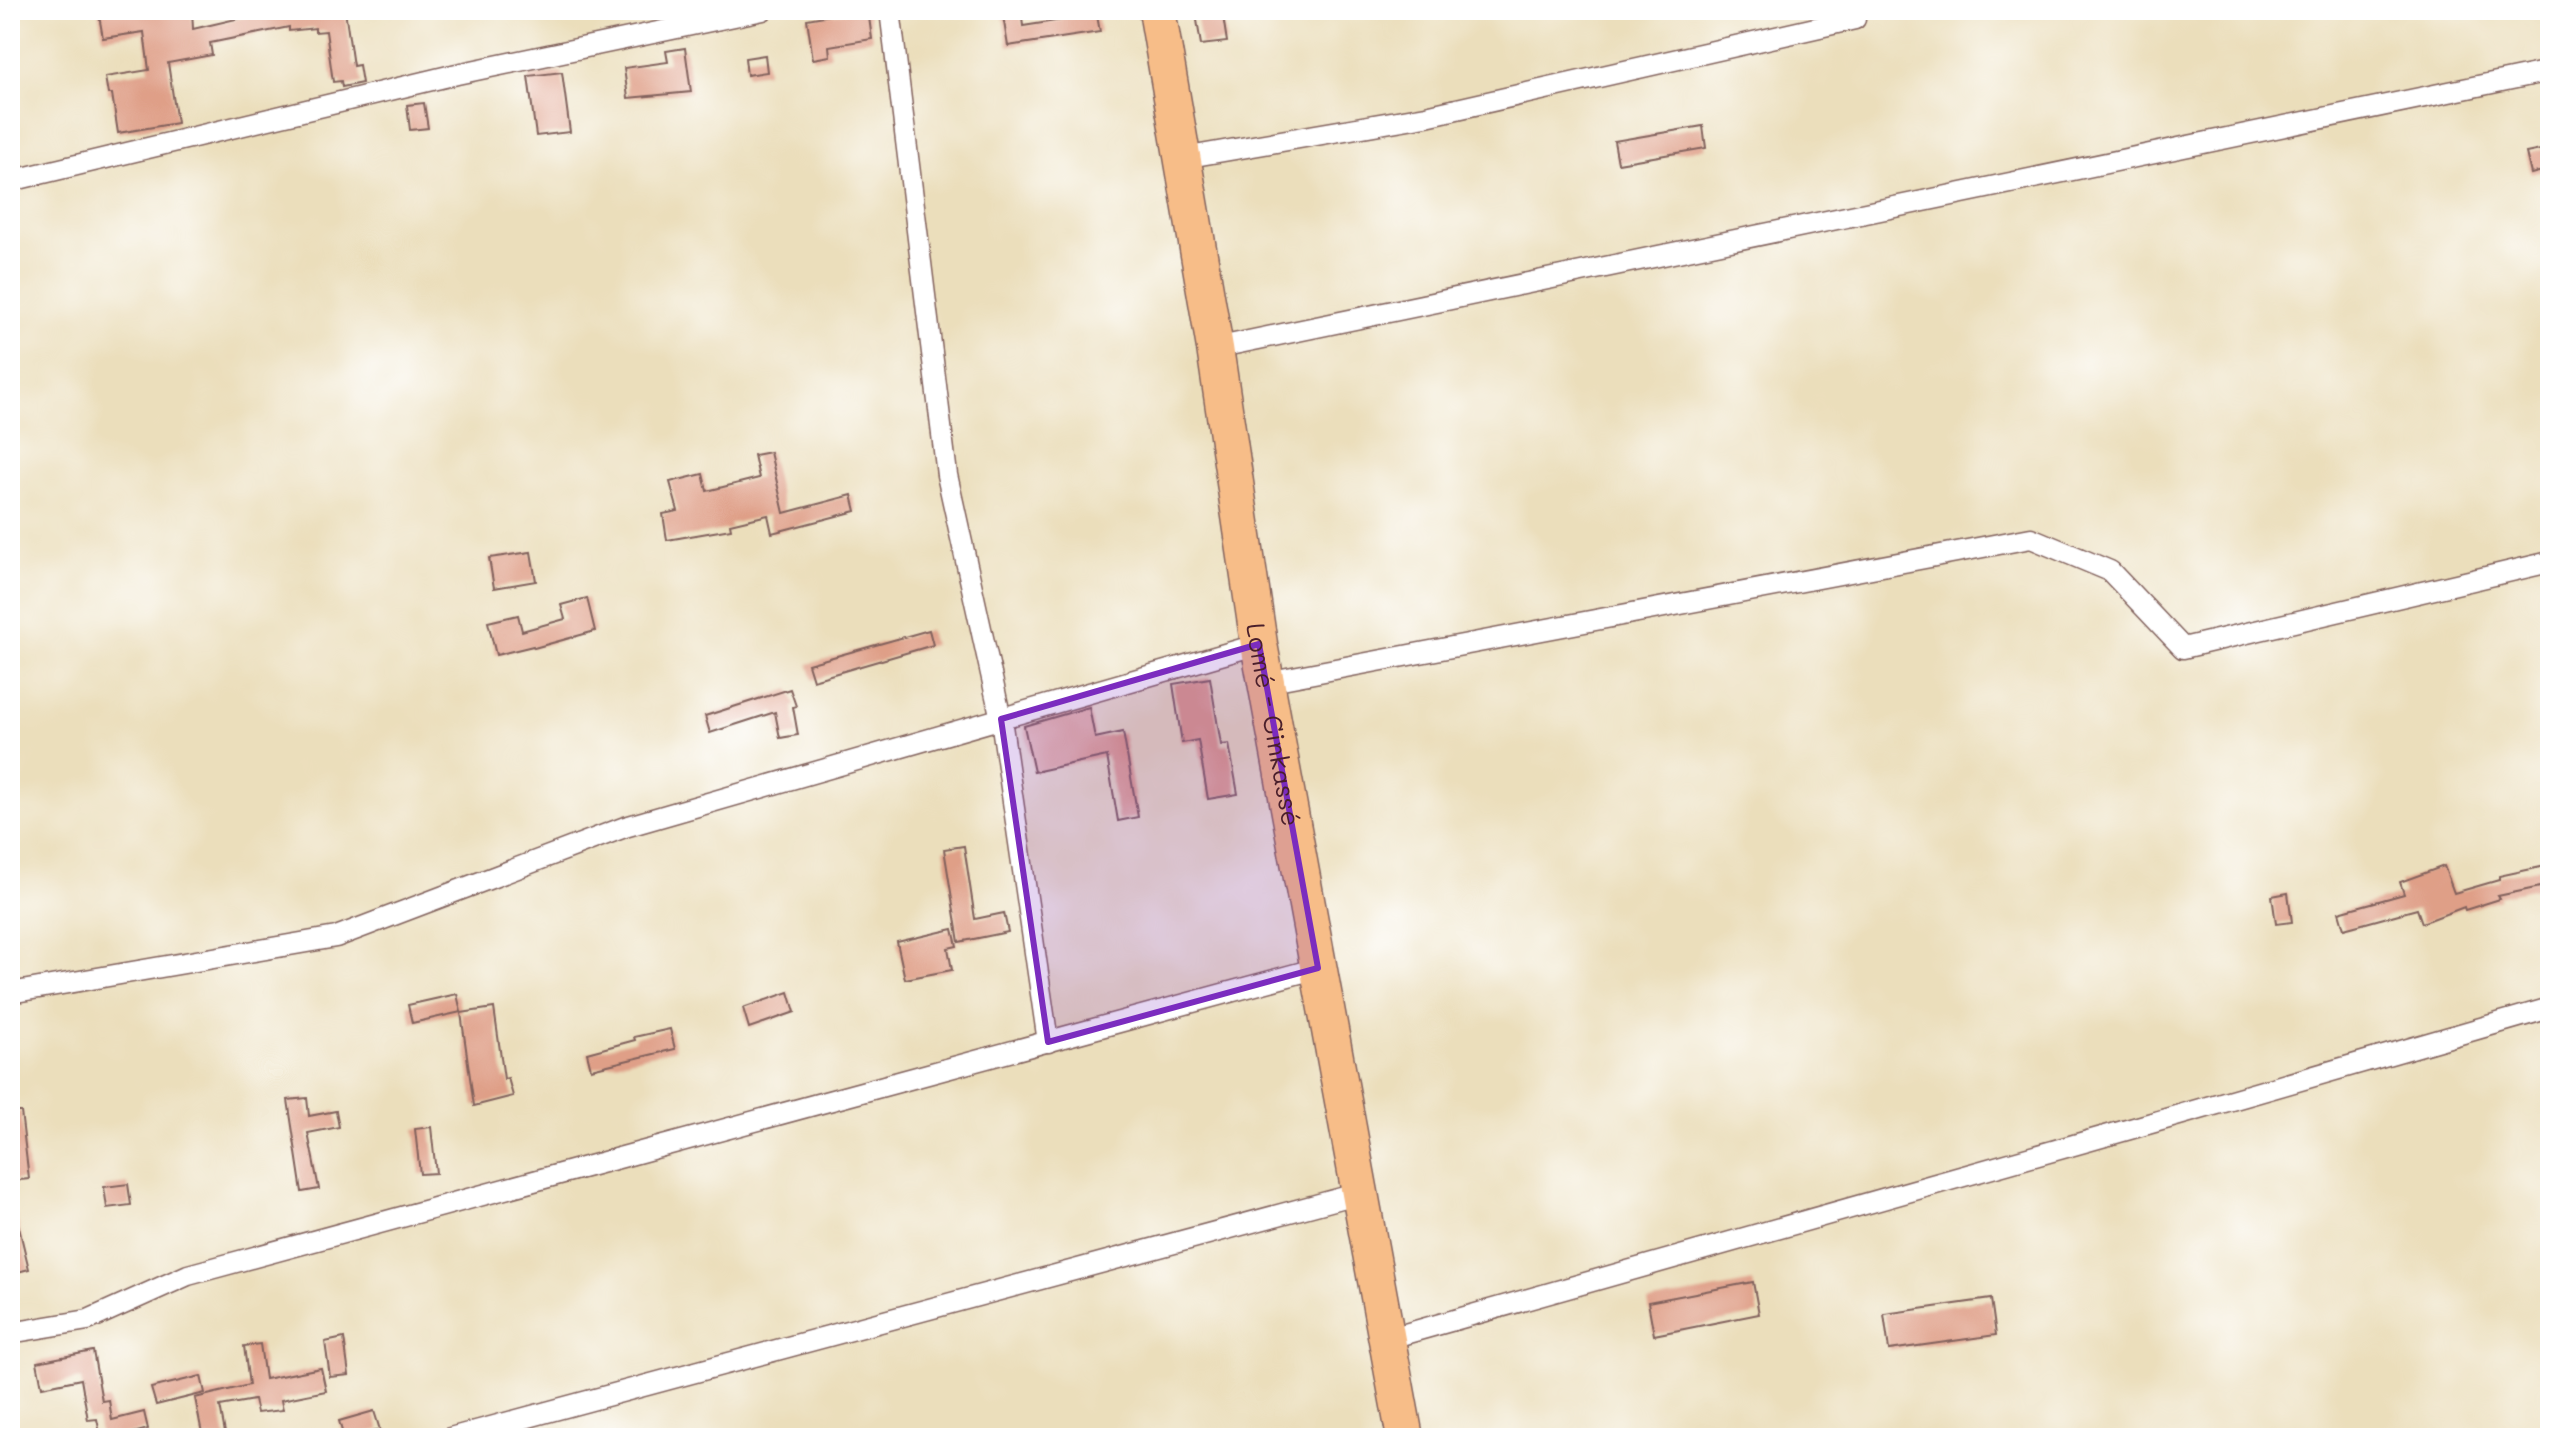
<svg xmlns="http://www.w3.org/2000/svg" width="2560" height="1448" font-family="Mali,sans-serif">
  <rect width="100%" height="100%" fill="#fff"/>
  <filter id="ink" filterUnits="userSpaceOnUse"><feTurbulence type="fractalNoise" baseFrequency=".0125" numOctaves="2"/><feDisplacementMap in="SourceGraphic" scale="16" xChannelSelector="R" yChannelSelector="G"/><feConvolveMatrix kernelMatrix="1 2 1 2 8 2 1 2 1" color-interpolation-filters="sRGB"/></filter>
  <filter id="wash" filterUnits="userSpaceOnUse"><feTurbulence type="fractalNoise" baseFrequency=".006" numOctaves="4" result="noise"/><feDisplacementMap in="SourceGraphic" scale="32" xChannelSelector="R" yChannelSelector="G"/><feGaussianBlur stdDeviation="1.8" result="paint"/><feColorMatrix in="noise" values="0 0 0 0 0 0 0 0 0 0 0 0 0 0 0 0 0 1.4 0 .05"/><feComposite in="paint" operator="in"/></filter>
  <g filter="url(#wash)">
    <rect width="100%" height="100%" fill="#ebdebb"/>
    <g id="blocks">
      <g fill="#df9f87">
        <path d="M98,10H192L193,29L275,10H345L353,66L359,65L362,83L342,87L341,81L333,82L326,31L315,32V28L289,31V27L210,43L212,55L168,63L177,123L118,133L112,94H108L105,77L149,70L144,32L103,38Z"/>
        <path d="M858,10H868L872,39L829,46L830,56L813,59L807,19Z"/>
        <path d="M1002,10H1021L1023,26L1062,20L1060,10H1096L1100,32L1008,46Z"/>
        <path d="M1222,10L1227,42L1201,45L1196,14Z"/>
        <path d="M685,48L691,92L628,98L624,68L668,62L666,51Z"/>
        <path d="M765,55L767,72L747,75L745,58Z"/>
        <path d="M562,72L570,132L536,136L528,76Z"/>
        <path d="M424,103L428,128L410,130L407,105Z"/>
        <path d="M1703,126L1706,148L1618,163L1614,141Z"/>
        <path d="M2550,148V169L2531,174L2526,153Z"/>
        <path d="M770,452L784,513L852,495L856,511L772,533L768,515L730,524L731,529L667,540L663,514L678,511L670,482L703,474L707,491L759,478L754,455Z"/>
        <path d="M531,552L536,581L494,588L489,558Z"/>
        <path d="M587,598L595,631L534,648L533,646L496,655L488,622L518,615L522,631L565,619L561,605Z"/>
        <path d="M929,630L933,645L813,680L808,664Z"/>
        <path d="M1210,678L1221,745L1229,744L1238,794L1208,799L1198,740L1182,743L1173,684Z"/>
        <path d="M790,689L796,706L793,707L798,735L780,738L775,712L710,733L705,716Z"/>
        <path d="M1089,707L1095,738L1123,732L1138,817L1118,821L1107,756L1034,772L1024,726Z"/>
        <path d="M964,846L975,919L1004,913L1008,932L959,942L944,849Z"/>
        <path d="M2550,865V885L2498,896L2500,899L2465,910L2464,907L2422,923L2417,909L2344,929L2339,912L2404,894L2400,882L2444,866L2454,893L2499,880V876Z"/>
        <path d="M2288,893L2292,922L2276,924L2272,896Z"/>
        <path d="M953,929L957,946L948,948L952,970L905,979L897,942Z"/>
        <path d="M789,992L795,1012L749,1028L743,1008Z"/>
        <path d="M457,994L461,1012L412,1023L408,1005Z"/>
        <path d="M494,1008L504,1079L508,1078L513,1096L474,1106L461,1013Z"/>
        <path d="M670,1029L675,1049L591,1069L587,1053L635,1040L634,1037Z"/>
        <path d="M307,1098L309,1116L336,1111L339,1127L308,1133L319,1189L302,1192L288,1100Z"/>
        <path d="M10,1112H21L29,1179L10,1181Z"/>
        <path d="M431,1127L436,1173L420,1174L415,1129Z"/>
        <path d="M128,1184L131,1205L107,1208L104,1187Z"/>
        <path d="M16,1215L29,1269L10,1274V1216Z"/>
        <path d="M1753,1282L1759,1314L1654,1335L1648,1302Z"/>
        <path d="M1991,1299L1996,1335L1889,1350L1884,1314Z"/>
        <path d="M344,1338L349,1375L330,1377L325,1342Z"/>
        <path d="M260,1344L265,1379L321,1368L326,1391L281,1400L283,1410L257,1413L254,1400L220,1406L226,1438H203L195,1398L249,1385L244,1346Z"/>
        <path d="M93,1351L102,1401L109,1400L112,1420L144,1412L148,1429L115,1438H101L97,1419L88,1420L81,1379L42,1387L37,1362Z"/>
        <path d="M201,1376L205,1393L156,1405L151,1388Z"/>
        <path d="M374,1411L380,1430L344,1438L339,1421Z"/>
      </g>
    </g>
  </g>
  <g filter="url(#ink)">
    <use href="#blocks" fill-opacity="0" stroke="#82625d" stroke-width="2"/>
    <g fill="none" stroke-linecap="round" stroke-linejoin="round">
      <g stroke="#82625d" stroke-width="23">
        <g id="street">
          <path d="M890,10L947,475L1001,719L1048,1042"/>
          <path d="M1183,158L1426,116L1855,19"/>
          <path d="M10,181L457,74L763,10"/>
          <path d="M1215,348L2550,71"/>
          <path d="M1266,682L2031,538L2110,571L2183,648L2550,562"/>
          <path d="M10,993L336,937L625,827L1259,644"/>
          <path d="M10,1333L88,1320L188,1275L1318,968"/>
          <path d="M1387,1339L2162,1120L2550,1008"/>
          <path d="M450,1438L1360,1193"/>
        </g>
      </g>
      <g stroke="#82625d" stroke-width="39">
        <g id="highway">
          <path id="s1" d="M1157,10L1215,348L1259,644L1405,1438"/>
        </g>
      </g>
      <use href="#street" stroke="#fff" stroke-width="20"/>
      <use href="#highway" stroke="#f7bd88" stroke-width="36"/>
    </g>
  </g>
  <path fill="#7b2cbf" fill-opacity="0.2" stroke="#7b2cbf" stroke-width="6" stroke-linejoin="round" d="M1259,644L1318,968L1048,1042L1001,719Z"/>
  <g text-anchor="middle" dominant-baseline="central" stroke-width="8" stroke-linejoin="round" paint-order="stroke">
    <g font-size="26" fill="#4a1f2b" stroke="#fff">
      <text stroke="none"><textPath href="#s1" startOffset="724">Lomé - Cinkassé</textPath></text>
    </g>
  </g>
  <rect width="2560" height="1448" fill="none" stroke="#fff" stroke-width="40"/>
</svg>
